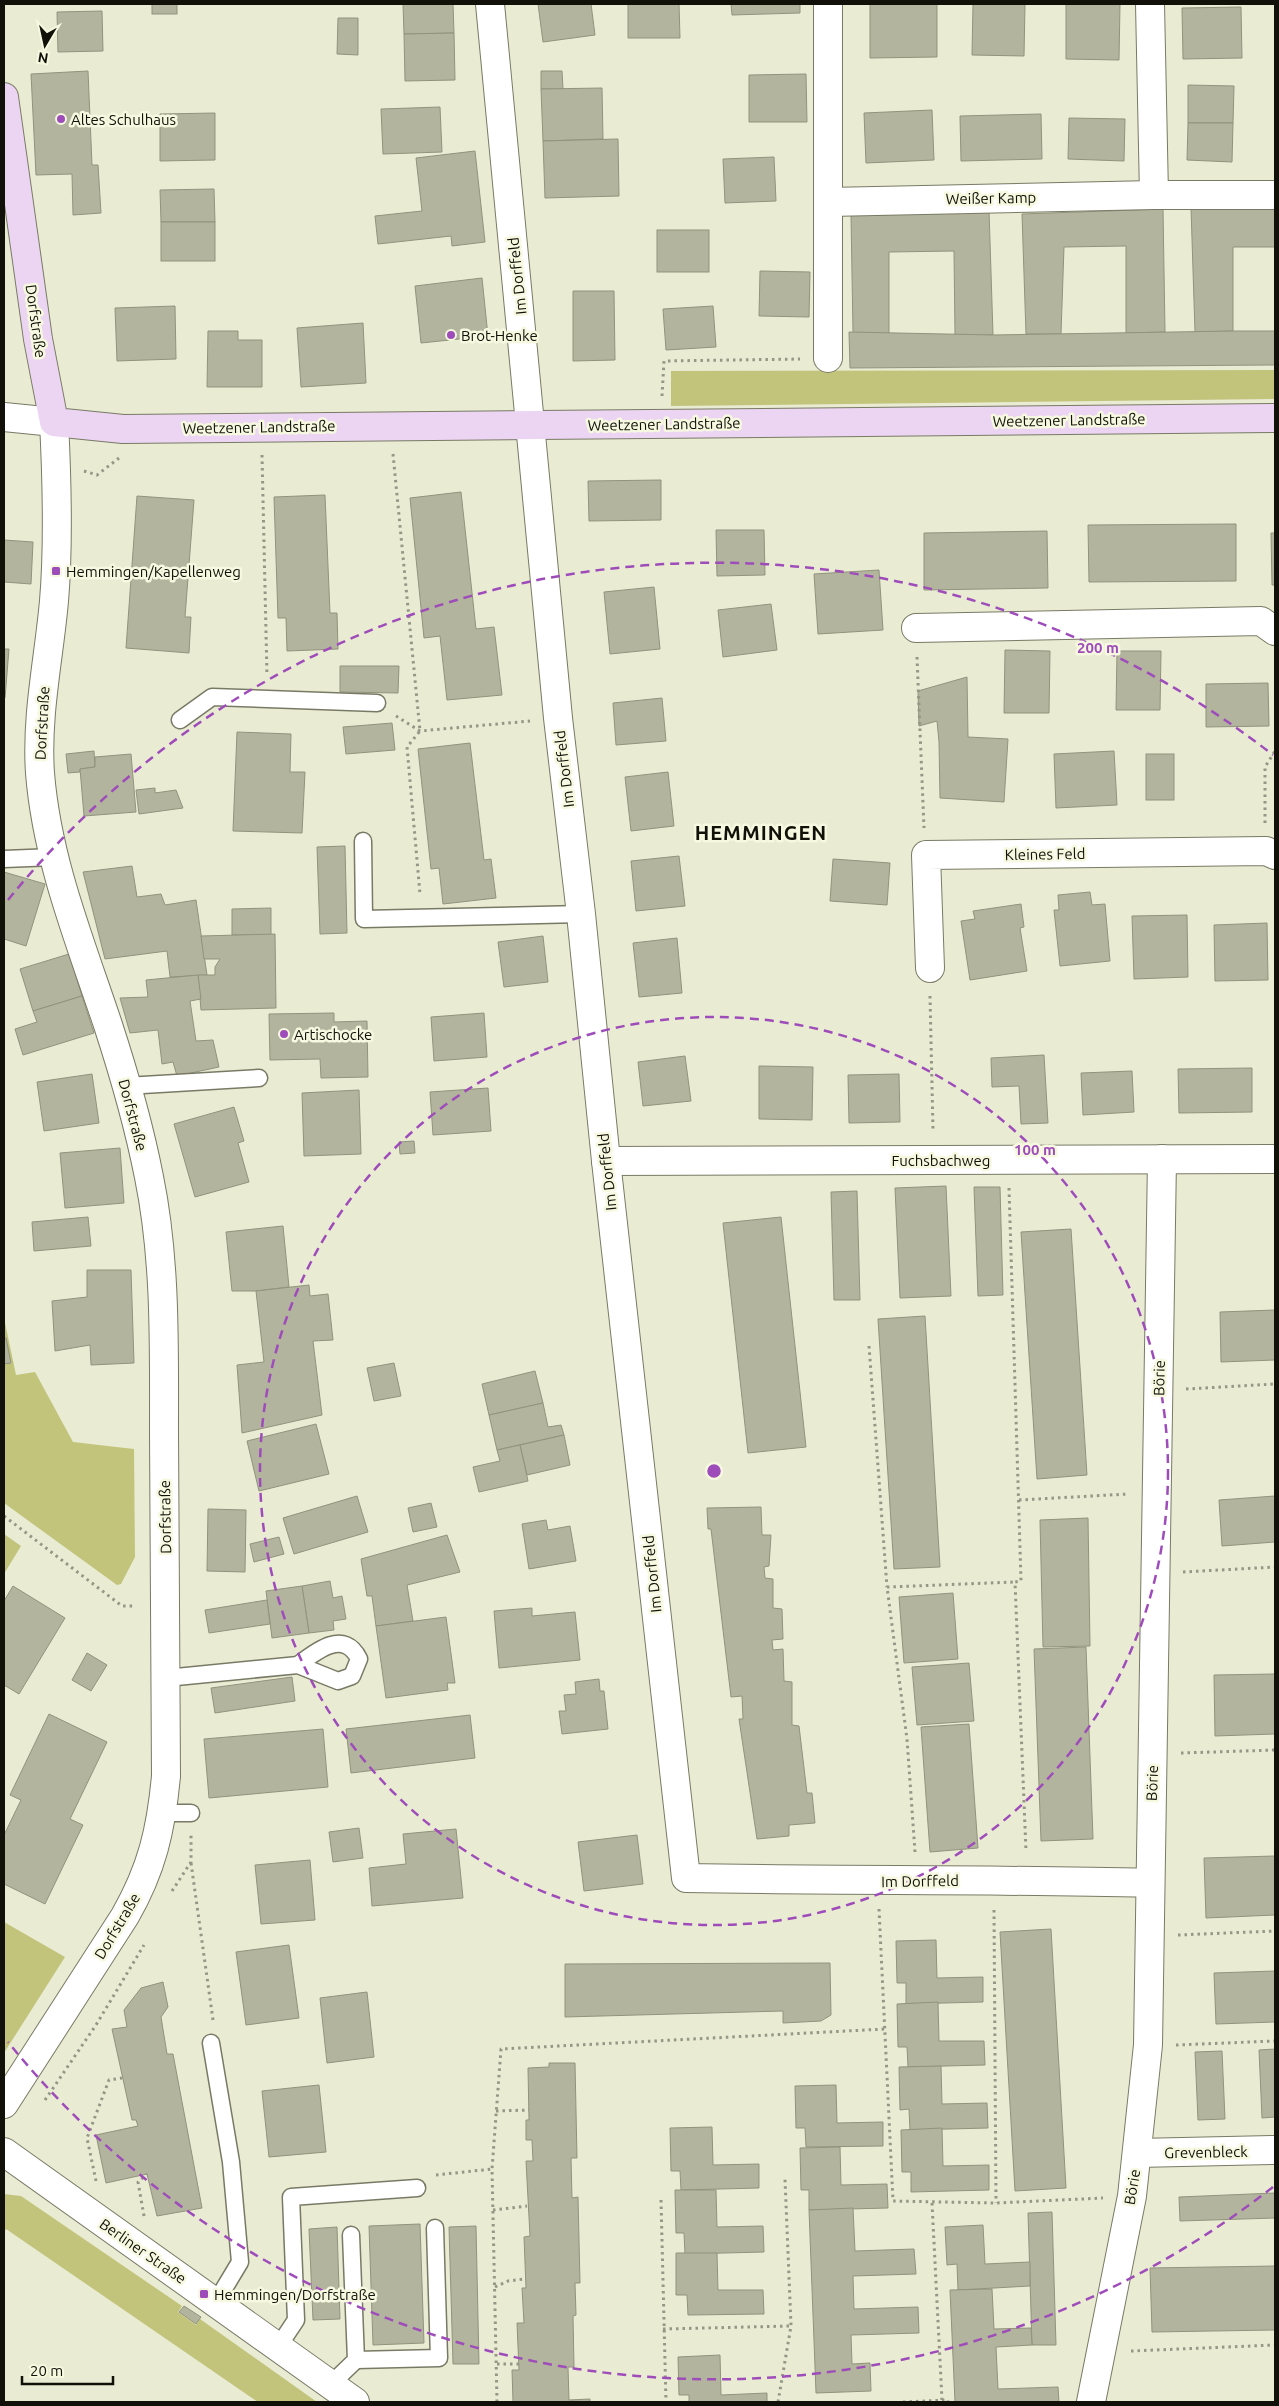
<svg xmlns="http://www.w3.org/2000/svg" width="1279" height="2406" font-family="Ubuntu,sans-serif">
  <rect width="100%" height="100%" fill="#e9ebd3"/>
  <g fill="#c2c47b">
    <path d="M1275,370V399L671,406V371Z"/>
    <path d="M4,1318L16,1375L35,1372L73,1442L134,1449L135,1557L121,1584L117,1585L4,1503Z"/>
    <path d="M4,1534L21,1546L4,1574Z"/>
    <path d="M4,1922L65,1957L4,2053Z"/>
    <path d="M4,2194L21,2196L182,2306L178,2312L196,2325L200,2319L317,2402H258L6,2229L4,2232Z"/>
  </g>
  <g fill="#b3b49d" stroke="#92937d">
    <rect x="152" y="4" width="25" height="10"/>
    <path d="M403,4H453L454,33L404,34Z"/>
    <path d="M538,4H591L595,35L543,42Z"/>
    <path d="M628,4H679L680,38H628Z"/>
    <path d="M731,4H800V13L732,15Z"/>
    <path d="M870,4H937V57L870,58Z"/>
    <path d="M973,4H1025L1024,56L972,55Z"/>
    <path d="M1066,4H1120L1119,60L1066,59Z"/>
    <path d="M1241,7L1242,58L1183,59L1182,8Z"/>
    <path d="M102,11L103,51L58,52L57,12Z"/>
    <path d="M338,18H358V55L337,54Z"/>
    <path d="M454,33L455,80L405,81L404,34Z"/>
    <path d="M88,71L92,165H98L101,213L73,215L72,174L36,175L31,74Z"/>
    <path d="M541,71H562L563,89H541Z"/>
    <path d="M806,74L807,122H749V75Z"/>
    <path d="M1188,85L1234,86L1233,123H1188Z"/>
    <path d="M602,88L603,139L543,141L541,89Z"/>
    <path d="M440,107L442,152L383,154L381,109Z"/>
    <path d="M932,110L934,160L866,163L864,113Z"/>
    <path d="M215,113V160L160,161V114Z"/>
    <path d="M1041,114L1042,159L961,161L960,116Z"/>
    <path d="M1069,118L1125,119L1124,161L1068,159Z"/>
    <path d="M1188,123H1233L1232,162L1187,160Z"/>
    <path d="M618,139L619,196L545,198L543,141Z"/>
    <path d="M475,151L485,242L452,246L451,236L378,244L375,216L422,211L416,158Z"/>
    <path d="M774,157L776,201L725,203L723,159Z"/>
    <path d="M214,189L215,222H161L160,190Z"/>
    <path d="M1191,208L1275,209V247H1233V331L1195,332Z"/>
    <path d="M1163,209L1165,332L1126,333V246L1064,247L1061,334H1026L1022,214Z"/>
    <path d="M989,210L993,335H955L954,251L889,252V334L853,333L851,215Z"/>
    <rect x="161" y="222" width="54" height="39"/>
    <rect x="657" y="230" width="52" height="42"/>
    <path d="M760,271L810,272L809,317L759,316Z"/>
    <path d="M482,278L488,336L421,343L415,286Z"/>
    <path d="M573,291H614L615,360L573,361Z"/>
    <path d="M175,306L176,359L117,361L115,308Z"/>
    <path d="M713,306L716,347L666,350L663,309Z"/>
    <path d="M363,323L366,383L301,387L297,328Z"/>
    <path d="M208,331H238V340H262V387H207Z"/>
    <path d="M1233,331H1275V365L850,368L849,332L993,335Z"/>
    <path d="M661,480V520L589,521L588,481Z"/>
    <path d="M461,492L476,629L494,627L502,695L447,700L440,636L424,638L410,498Z"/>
    <path d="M325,495L330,613H337L338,649L287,651L286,618H278L274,497Z"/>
    <path d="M137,496L194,500L185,617H191L189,653L126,648Z"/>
    <path d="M1236,524V581L1089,582L1088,525Z"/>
    <path d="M716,530H764L765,575L717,576Z"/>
    <path d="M1047,531L1048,588L924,590V533Z"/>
    <path d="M1271,533H1275V585H1272Z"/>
    <path d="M4,540L33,542L31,584L4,582Z"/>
    <path d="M879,570L883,630L818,634L814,574Z"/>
    <path d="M654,587L660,649L610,654L604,592Z"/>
    <path d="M771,604L777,650L723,657L718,610Z"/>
    <path d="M4,649H9L5,698H4Z"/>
    <path d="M1005,650L1050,651L1049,713H1004Z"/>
    <path d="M1117,651H1161L1160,710H1116Z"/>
    <path d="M340,666H399L398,693L340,692Z"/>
    <path d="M967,677L968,737L1008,739L1004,802L940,798L939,742L937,721L919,726L918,691Z"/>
    <path d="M1268,683L1269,726L1206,727V684Z"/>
    <path d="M662,698L666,741L616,745L613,703Z"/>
    <path d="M392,723L395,750L346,754L343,727Z"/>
    <path d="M237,732L291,734L290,772H305L302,833L233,831Z"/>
    <path d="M470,743L484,860L491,859L496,898L443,904L439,868L431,869L418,749Z"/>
    <path d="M94,751L95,767L80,769V772L68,773L66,754Z"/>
    <path d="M1114,751L1117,805L1056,808L1054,754Z"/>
    <path d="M131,754L136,812L84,816L80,769L95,767V757Z"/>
    <rect x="1146" y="754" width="28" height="46"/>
    <path d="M668,772L674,826L631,831L625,777Z"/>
    <path d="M155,788V793L176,790L183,808L139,814L136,790Z"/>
    <path d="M345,846L347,933L320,934L317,847Z"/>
    <path d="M679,856L685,906L636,911L631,861Z"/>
    <path d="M833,859L890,863L887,905L830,901Z"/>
    <path d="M132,866L137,897L161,894L165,905L196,900L207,975L170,977L167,951L105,959L83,872Z"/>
    <path d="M4,872L45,884L26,946L4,939Z"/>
    <path d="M1090,892L1092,905L1105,904L1110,961L1060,966L1054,910H1059L1058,895Z"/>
    <path d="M1021,904L1024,927L1020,928L1027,971L970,980L961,921L975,919L973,911Z"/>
    <path d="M271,908V935H232V909Z"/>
    <path d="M1187,915L1188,977L1134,979L1132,916Z"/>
    <path d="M1267,923L1268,980L1215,981L1214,925Z"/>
    <path d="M275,934L276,1008L201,1010L198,975H215V967L220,959H204L201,936Z"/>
    <path d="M543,936L548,982L504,987L498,942Z"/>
    <path d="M677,938L682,993L639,997L633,943Z"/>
    <path d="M69,954L82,996L33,1011L20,969Z"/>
    <path d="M198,975L201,999L190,1001L196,1041L213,1040L219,1067L177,1076L173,1062L162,1064L158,1030L130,1033L120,998L148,997L146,980Z"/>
    <path d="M82,996L94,1033L23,1055L15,1029L37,1022L33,1011Z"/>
    <path d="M334,1013V1022L367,1021L368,1077L321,1078L320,1059L270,1060L269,1014Z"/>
    <path d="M484,1013L487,1057L434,1061L431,1017Z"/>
    <path d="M1044,1055L1048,1123L1021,1124L1019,1086L992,1087L991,1058Z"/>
    <path d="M685,1056L691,1101L643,1106L638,1062Z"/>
    <path d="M759,1066L813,1067L812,1120L759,1119Z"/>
    <path d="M1252,1068V1112L1179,1113L1178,1069Z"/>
    <path d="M1132,1071L1134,1112L1083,1115L1081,1073Z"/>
    <path d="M92,1074L99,1123L44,1131L37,1082Z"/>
    <path d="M899,1074L900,1122L849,1123L848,1075Z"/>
    <path d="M488,1088L491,1131L433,1135L430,1092Z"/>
    <path d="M359,1090L361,1154L304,1156L302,1093Z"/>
    <path d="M234,1107L244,1141L238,1143L249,1182L195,1197L174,1124Z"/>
    <path d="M414,1141L415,1153L400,1154L399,1142Z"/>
    <path d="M120,1148L124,1203L65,1208L60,1153Z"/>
    <path d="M946,1186L951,1296L900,1298L895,1188Z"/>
    <path d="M974,1187H1000L1003,1295L978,1296Z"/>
    <path d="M857,1191L860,1300H834L831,1192Z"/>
    <path d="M88,1217L91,1246L34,1251L32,1222Z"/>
    <path d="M781,1217L806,1447L748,1453L723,1223Z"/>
    <path d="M283,1226L289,1287L256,1291H232L226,1232Z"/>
    <path d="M1071,1229L1087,1475L1037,1479L1021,1232Z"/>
    <path d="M87,1270H131L134,1363L91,1365L90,1345L55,1351L52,1301L87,1297Z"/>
    <path d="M309,1285L310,1296L328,1294L333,1340L313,1341L322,1415L242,1433L237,1365L264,1362L256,1291Z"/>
    <path d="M1275,1310V1360L1221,1362L1220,1312Z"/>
    <path d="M925,1316L940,1567L894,1569L878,1319Z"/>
    <path d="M4,1338H6L11,1363L4,1364Z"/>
    <path d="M394,1363L401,1396L374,1401L367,1368Z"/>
    <path d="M535,1371L543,1403L489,1415L482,1384Z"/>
    <path d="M543,1403L548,1427L561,1425L564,1435L497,1450L489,1415Z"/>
    <path d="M316,1424L329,1474L259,1491L247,1441Z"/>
    <path d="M564,1435L570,1465L527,1475L520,1445Z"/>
    <path d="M520,1445L528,1481L479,1492L473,1467L500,1461L497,1450Z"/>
    <path d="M357,1496L368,1532L294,1554L283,1518Z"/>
    <path d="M1275,1496V1542L1222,1546L1219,1500Z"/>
    <path d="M431,1503L437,1527L413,1532L408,1508Z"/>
    <path d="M761,1507L762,1535H771L769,1566L764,1567L765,1578L773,1579V1608L782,1609L783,1639L772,1640L773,1650L783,1649L784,1681L792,1682V1725L799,1726L807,1793H812L815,1823L789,1825V1836L757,1839L739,1719H743L742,1696L731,1697L711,1529H708L707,1508Z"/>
    <path d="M208,1509L246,1510L245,1572L207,1571Z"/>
    <path d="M1088,1518L1090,1646L1043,1647L1040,1520Z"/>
    <path d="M546,1520L548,1530L570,1526L576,1561L529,1569L522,1524Z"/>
    <path d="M447,1535L460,1572L407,1585L413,1621L376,1626L372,1596H367L361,1559Z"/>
    <path d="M279,1537L284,1554L254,1562L250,1544Z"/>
    <path d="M330,1581L333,1598L342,1596L346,1619L333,1621L334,1630L309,1633L302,1586Z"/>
    <path d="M13,1586L65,1618L19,1694L4,1685V1601Z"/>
    <path d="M302,1586L309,1633L272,1638L266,1591Z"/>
    <path d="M953,1593L958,1659L904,1663L899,1597Z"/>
    <path d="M267,1600L270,1624L209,1633L205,1610Z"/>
    <path d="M532,1608V1616L575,1612L580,1660L499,1668L494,1611Z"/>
    <path d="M446,1617L455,1683H447L448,1690L386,1698L376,1626Z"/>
    <path d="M1086,1647L1093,1839L1041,1841L1034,1649Z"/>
    <path d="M87,1653L107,1665L91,1691L72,1680Z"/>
    <path d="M969,1663L974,1721L917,1725L912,1667Z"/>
    <path d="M1275,1674V1734L1215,1736L1214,1675Z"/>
    <path d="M292,1677L295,1701L215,1713L211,1688Z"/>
    <path d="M599,1679L600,1691H604L608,1729L562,1734L559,1711H566L564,1695L576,1694L575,1682Z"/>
    <path d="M49,1714L107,1742L70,1819L83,1825L45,1904L4,1884V1835L21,1800L10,1795Z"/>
    <path d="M470,1715L475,1758L351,1773L346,1729Z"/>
    <path d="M969,1724L978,1848L930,1852L921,1727Z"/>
    <path d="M323,1729L328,1787L209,1798L204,1739Z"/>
    <path d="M359,1828L363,1858L333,1862L329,1832Z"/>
    <path d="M456,1829L463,1898L372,1906L369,1868L406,1864L403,1834Z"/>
    <path d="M637,1835L643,1884L584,1891L578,1842Z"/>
    <path d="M1275,1856V1915L1206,1918L1204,1858Z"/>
    <path d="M310,1860L315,1920L261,1924L255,1865Z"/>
    <path d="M1051,1929L1066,2188L1015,2191L1000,1932Z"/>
    <path d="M936,1940L937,1978L983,1977V2002L906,2004V1983H897L896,1941Z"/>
    <path d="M289,1945L299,2018L246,2025L236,1952Z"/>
    <path d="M830,1963L831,2015L821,2021L783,2023V2011L565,2017V1964Z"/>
    <path d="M1275,1971V2022L1216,2024L1214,1973Z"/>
    <path d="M163,1982L168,2007L161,2017L167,2054H173L202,2208L157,2216L147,2174L106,2183L96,2135L138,2126L136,2120H132L112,2029L127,2027L124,2010L141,1988Z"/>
    <path d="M367,1992L374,2057L327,2063L320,1998Z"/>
    <path d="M938,2002L939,2041H984L985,2065L908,2067L907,2047H898L897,2004Z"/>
    <path d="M1275,2049V2117L1262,2118L1259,2050Z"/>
    <path d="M1222,2051L1225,2119L1198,2120L1195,2052Z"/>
    <path d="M549,2063H575L577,2158H571L572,2198L578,2197L580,2283H575L576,2315L573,2316L574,2367H568L569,2400L590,2399V2402H513L512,2370H519L517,2323H524L522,2288H526L524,2237L530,2236L526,2161H533L532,2140H526V2120H529L528,2068L549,2067Z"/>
    <path d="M941,2066L942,2104L987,2103L988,2128L910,2130L909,2109L900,2110L899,2067Z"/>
    <path d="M319,2085L326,2152L269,2157L262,2091Z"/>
    <path d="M836,2085L837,2123L883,2122V2146L806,2147L805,2128H796L795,2086Z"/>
    <path d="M712,2127L713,2165L759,2164V2188L681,2190L680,2171H671L670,2128Z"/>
    <path d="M942,2128L943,2166L989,2165V2190L911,2192V2172H902L901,2130Z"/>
    <path d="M840,2147L841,2185L887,2184L888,2208L809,2210V2190H801L800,2148Z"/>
    <path d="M675,2190H716L717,2227L763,2226L764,2252L685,2254L684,2233H676Z"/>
    <path d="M1275,2193V2218L1180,2221L1179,2197Z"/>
    <path d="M853,2208L855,2251L914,2249L916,2274L853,2276L854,2309L918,2307L919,2333L851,2335L852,2364L870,2363L871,2391L816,2393L809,2210Z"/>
    <path d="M1052,2212L1056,2345H1032L1028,2213Z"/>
    <path d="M420,2224L424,2343L373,2345L369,2226Z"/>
    <path d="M983,2225L985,2264L1030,2262V2286L958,2290L957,2264L947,2265L945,2227Z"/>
    <path d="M476,2226L479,2364H453L449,2227Z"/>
    <path d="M337,2227L340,2319L313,2320L309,2229Z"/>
    <path d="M676,2253H717L718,2290H763L764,2314L688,2315L687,2295H676Z"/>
    <path d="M1275,2266V2330L1152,2332L1150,2268Z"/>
    <path d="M992,2289L994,2329L1031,2328L1032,2345L996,2347L998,2389L1058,2387L1059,2402H955L950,2290Z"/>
    <path d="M184,2306L201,2317L196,2324L179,2312Z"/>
    <path d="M720,2355L721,2395L767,2393V2402H689V2395H679L678,2357Z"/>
  </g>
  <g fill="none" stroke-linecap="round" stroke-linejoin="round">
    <g stroke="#797a65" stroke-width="19">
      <g id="service">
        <path d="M180,720L212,697L377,703"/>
        <path d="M363,841L364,919L581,914"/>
        <path d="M4,859L54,857"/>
        <path d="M126,1086L259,1078"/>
        <path d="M166,1678L298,1665L338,1681L352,1676L359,1659C344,1628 315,1652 298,1665"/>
        <path d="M163,1813H191"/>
        <path d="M211,2043L231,2162L240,2262L216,2302"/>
        <path d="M278,2347L296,2320L291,2197L417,2188"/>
        <path d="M356,2360L439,2358L435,2228"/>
        <path d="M331,2384L356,2360L351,2235"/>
      </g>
    </g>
    <g stroke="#797a65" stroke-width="30">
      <g id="minor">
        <path d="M490,4L558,718L581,914L606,1161L686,1878C841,1881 995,1879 1149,1883"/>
        <path d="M828,4V202L1154,195H1275"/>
        <path d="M1150,4L1154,195"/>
        <path d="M828,358V202"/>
        <path d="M4,417L54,422"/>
        <path d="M916,628L1261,621L1275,631"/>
        <path d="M930,968L926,855L1266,851L1275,855"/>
        <path d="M606,1161L1275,1159"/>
        <path d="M1137,2153L1275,2150"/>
        <path d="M1091,2402L1132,2196L1148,2045L1162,1159"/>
      </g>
    </g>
    <g stroke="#797a65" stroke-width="30">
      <g id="tertiary">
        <path d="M4,2104L125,1916C152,1869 161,1830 166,1776C166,1661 165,1546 164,1432C164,1347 166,1260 149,1177C139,1126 124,1074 108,1025C80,941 47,861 40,773C36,715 49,658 54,601C59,542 57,481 54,422"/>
        <path d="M4,2152L355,2402"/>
      </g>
    </g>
    <g stroke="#797a65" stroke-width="30">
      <path id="secondary" d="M4,97L38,339L54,422L123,429L1275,418"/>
    </g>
    <g stroke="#959685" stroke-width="3" stroke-dasharray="2.5 4" stroke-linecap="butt">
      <path d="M662,396L664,361L800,359"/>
      <path d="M393,454L420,731L407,747L420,894"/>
      <path d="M262,455L267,676"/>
      <path d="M84,471L97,475L119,458"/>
      <path d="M917,657L924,828"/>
      <path d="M396,716L420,731L530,721"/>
      <path d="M1265,823V767L1275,751"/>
      <path d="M930,996L933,1130"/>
      <path d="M1009,1188L1021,1581L1015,1582L1026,1851"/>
      <path d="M869,1346L887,1587"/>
      <path d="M1186,1389L1275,1384"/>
      <path d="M1019,1500L1128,1494"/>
      <path d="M4,1516L122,1606H136"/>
      <path d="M1183,1572L1275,1567"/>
      <path d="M1181,1753L1275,1750"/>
      <path d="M915,1852L907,1739L887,1587L1015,1582"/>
      <path d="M191,1863L213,2020"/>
      <path d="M172,1891L191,1862V1835"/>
      <path d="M879,1909L893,2201L996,2203L1103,2198"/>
      <path d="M994,1910L996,2203"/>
      <path d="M1178,1935L1275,1931"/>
      <path d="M1176,2045L1275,2041"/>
      <path d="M45,2100L96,2025L144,1945"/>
      <path d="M496,2111L529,2110"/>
      <path d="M436,2175L492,2169"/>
      <path d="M96,2181L87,2138L109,2080L122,2078"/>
      <path d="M661,2200L666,2402"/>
      <path d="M932,2203L942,2400"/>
      <path d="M493,2210L527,2206"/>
      <path d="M144,2216L138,2182L147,2174"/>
      <path d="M495,2287L508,2281L525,2279"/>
      <path d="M663,2329L791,2326"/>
      <path d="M1131,2351L1275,2345"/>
      <path d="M497,2364H519"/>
      <path d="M497,2402L492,2169L501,2049L885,2029"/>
      <path d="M778,2402L791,2326L785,2179"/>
      <path d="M903,2402L948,2400V2402"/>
    </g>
    <use href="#service" stroke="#fff" stroke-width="16"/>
    <use href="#minor" stroke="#fff" stroke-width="28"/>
    <use href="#tertiary" stroke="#fff" stroke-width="28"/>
    <use href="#secondary" stroke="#ebd5f3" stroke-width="28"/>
  </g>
  <g fill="none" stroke="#9f4cbb" stroke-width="2.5" stroke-dasharray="9 6">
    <circle cx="714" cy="1471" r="454"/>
    <path d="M1273 2187A908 908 0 0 1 8 2042M8 900A908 908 0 0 1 1273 755"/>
  </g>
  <g fill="#9f4cbb" stroke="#f7f8e0" stroke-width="2">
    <circle cx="61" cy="119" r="5"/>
    <circle cx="451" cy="335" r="5"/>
    <rect x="51" y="566" width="10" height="10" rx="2.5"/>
    <circle cx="284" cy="1034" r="5"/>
    <rect x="199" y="2289" width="10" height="10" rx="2.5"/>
  </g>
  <g text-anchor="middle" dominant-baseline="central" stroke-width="5" stroke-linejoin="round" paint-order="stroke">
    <g font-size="15" fill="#111109" stroke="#f7f8e0" text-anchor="start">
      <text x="71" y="119">Altes Schulhaus</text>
      <text x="461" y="335">Brot-Henke</text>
      <text x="66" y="571">Hemmingen/Kapellenweg</text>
      <text x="294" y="1034">Artischocke</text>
      <text x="214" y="2294">Hemmingen/Dorfstraße</text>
    </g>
    <g font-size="15" fill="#111109" stroke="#f7f8e0">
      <text transform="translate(991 198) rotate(-1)">Weißer Kamp</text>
      <text transform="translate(517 276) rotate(-96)">Im Dorffeld</text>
      <text transform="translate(36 321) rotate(82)">Dorfstraße</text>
      <text transform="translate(1069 420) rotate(-1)">Weetzener Landstraße</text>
      <text transform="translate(664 424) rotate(-1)">Weetzener Landstraße</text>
      <text transform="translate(259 427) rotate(-1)">Weetzener Landstraße</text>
      <text transform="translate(42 723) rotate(-87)">Dorfstraße</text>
      <text transform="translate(564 769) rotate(-97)">Im Dorffeld</text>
      <text transform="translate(1045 854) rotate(-1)">Kleines Feld</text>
      <text transform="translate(133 1115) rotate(75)">Dorfstraße</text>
      <text x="941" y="1160">Fuchsbachweg</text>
      <text transform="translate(607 1172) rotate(-96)">Im Dorffeld</text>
      <text transform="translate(1159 1378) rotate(-89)">Börie</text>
      <text transform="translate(165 1517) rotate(-91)">Dorfstraße</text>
      <text transform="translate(652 1574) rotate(-96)">Im Dorffeld</text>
      <text transform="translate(1152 1783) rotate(-88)">Börie</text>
      <text transform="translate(920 1881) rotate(-1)">Im Dorffeld</text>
      <text transform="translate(117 1926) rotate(-59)">Dorfstraße</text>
      <text transform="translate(1206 2152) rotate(-1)">Grevenbleck</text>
      <text transform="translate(1132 2187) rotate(-81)">Börie</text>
      <text transform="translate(143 2251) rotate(35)">Berliner Straße</text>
    </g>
    <g font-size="20" font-weight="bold" letter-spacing="1" fill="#111109" stroke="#f7f8e0">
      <text x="761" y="832">HEMMINGEN</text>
    </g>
  </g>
  <circle cx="714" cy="1471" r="8" fill="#9f4cbb" stroke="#f7f8e0" stroke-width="2.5"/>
  <g font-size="15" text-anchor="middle" font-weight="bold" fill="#9f4cbb" stroke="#f7f8e0" stroke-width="5" stroke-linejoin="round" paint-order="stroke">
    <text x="1098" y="653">200 m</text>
    <text x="1035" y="1155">100 m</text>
  </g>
  <rect width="1279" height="2406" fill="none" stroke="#111109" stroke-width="10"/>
  <g transform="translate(45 45) rotate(189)" stroke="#f7f8e0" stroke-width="4" paint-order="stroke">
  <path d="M0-4L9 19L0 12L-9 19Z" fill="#111109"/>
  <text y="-8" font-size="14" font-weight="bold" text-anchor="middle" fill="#111109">N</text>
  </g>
  <path d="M22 2376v8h91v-8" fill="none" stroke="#111109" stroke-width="2.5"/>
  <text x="30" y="2376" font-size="15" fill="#111109" stroke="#f7f8e0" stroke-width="4" paint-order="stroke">20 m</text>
</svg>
